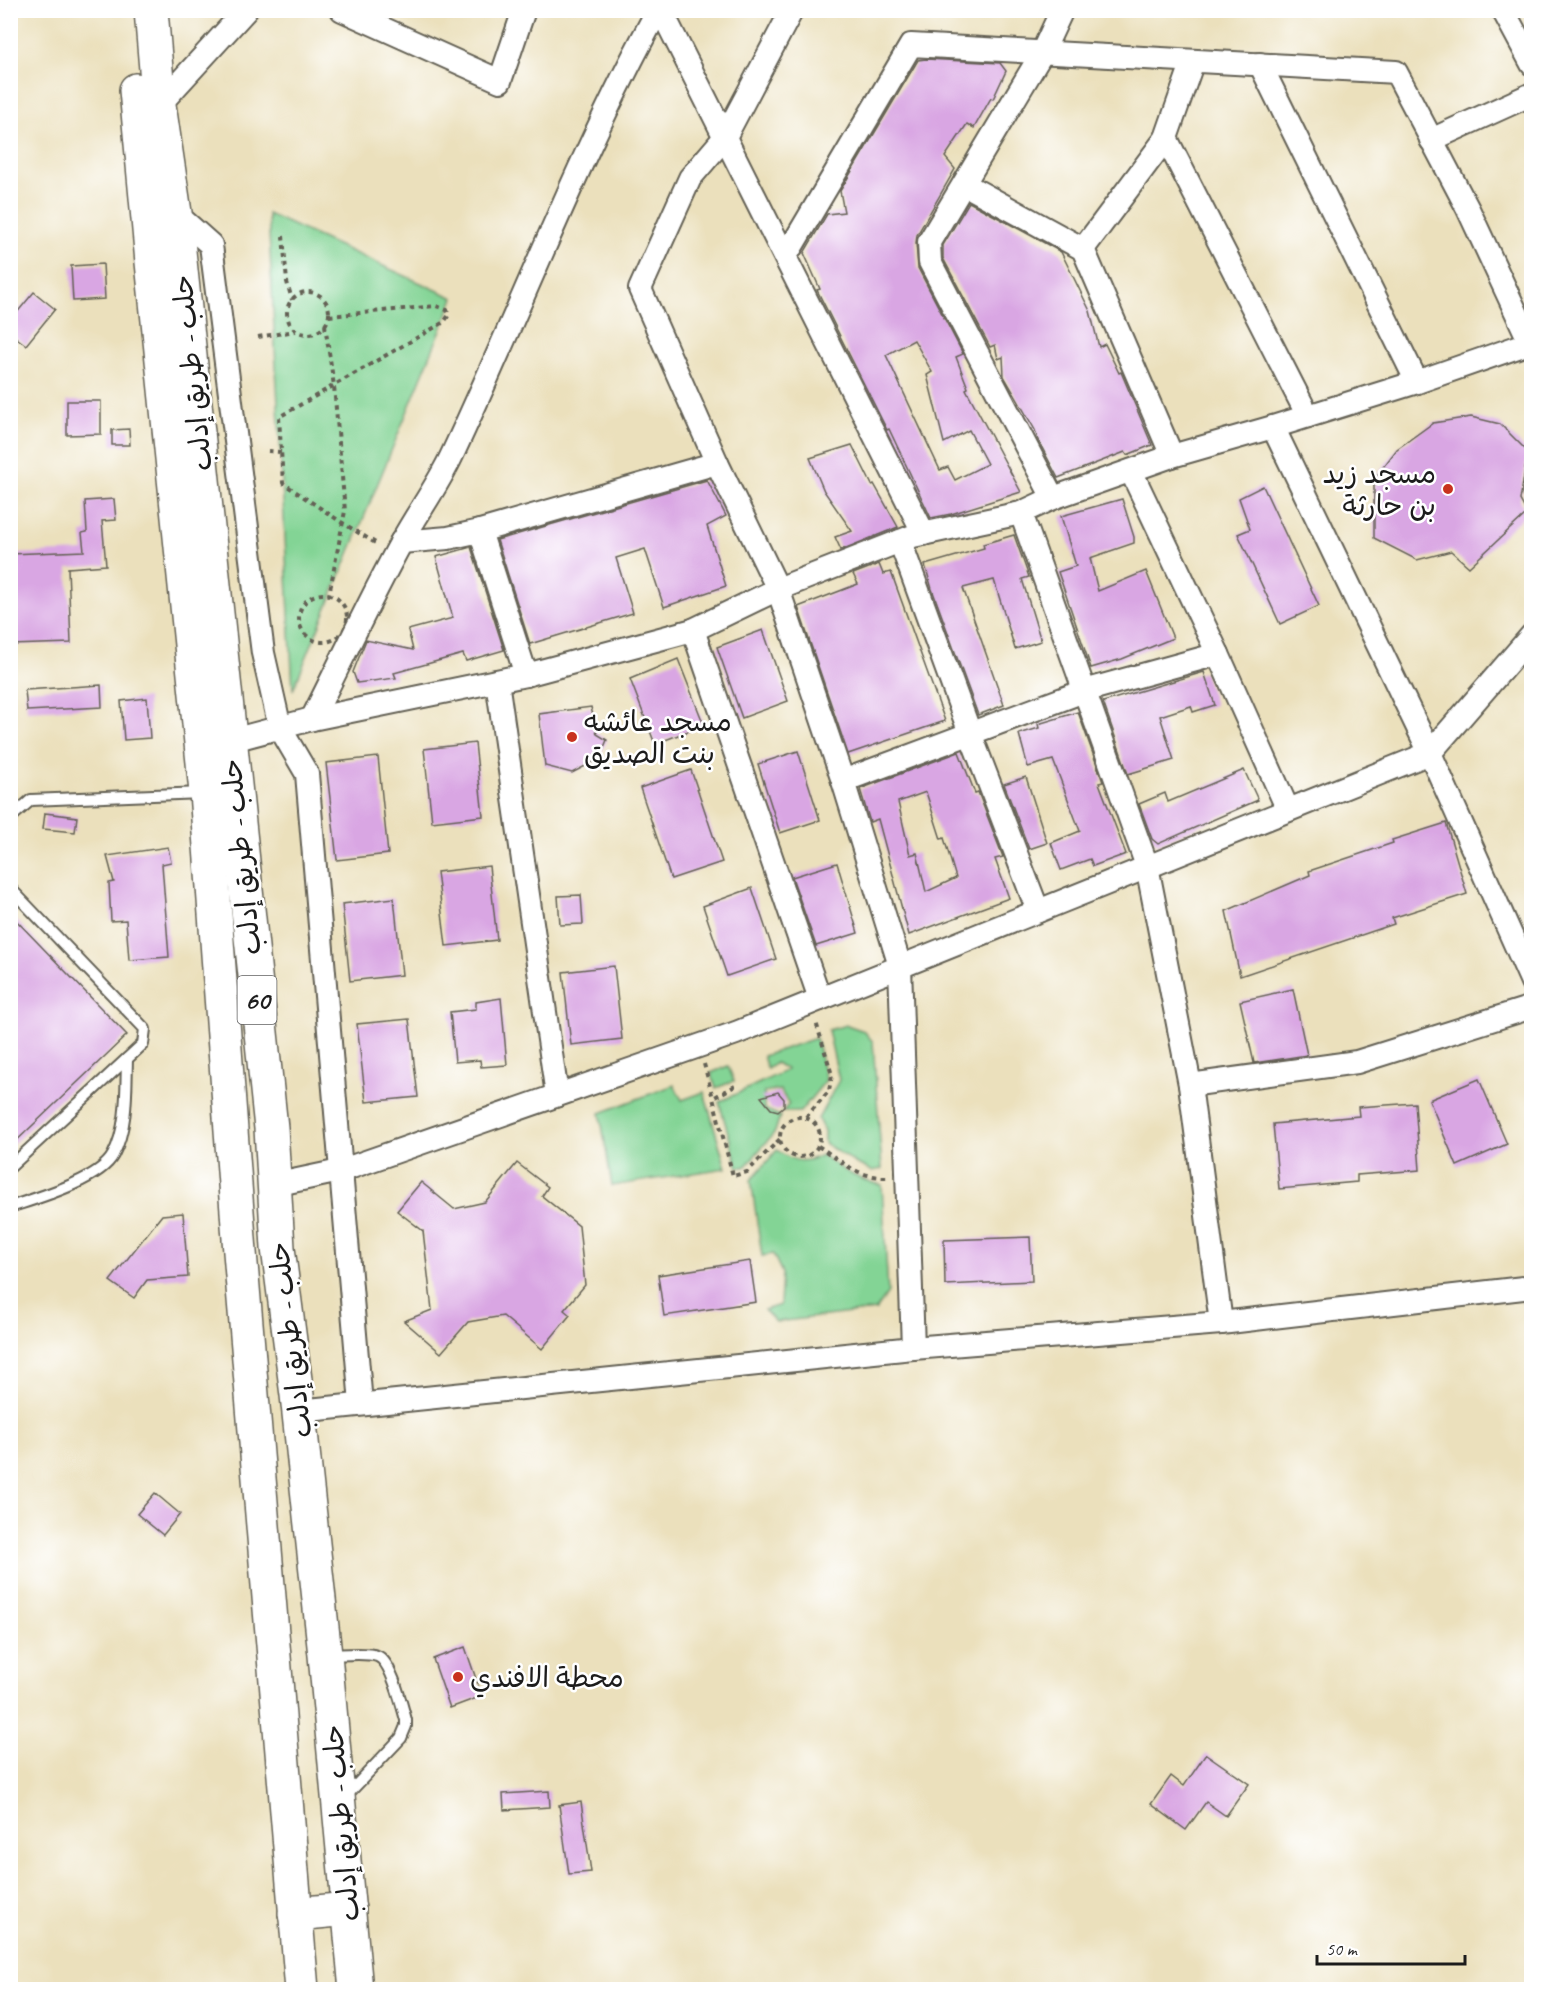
<svg xmlns="http://www.w3.org/2000/svg" width="1542" height="2000" font-family="Caveat,'Playpen Sans Arabic',sans-serif">
  <rect width="100%" height="100%" fill="#fff"/>
  <filter id="ink" filterUnits="userSpaceOnUse"><feTurbulence type="fractalNoise" baseFrequency=".0167" numOctaves="2"/><feDisplacementMap in="SourceGraphic" scale="12" xChannelSelector="R" yChannelSelector="G"/><feConvolveMatrix kernelMatrix="1 2 1 2 8 2 1 2 1" color-interpolation-filters="sRGB"/></filter>
  <filter id="wash" filterUnits="userSpaceOnUse"><feTurbulence type="fractalNoise" baseFrequency=".008" numOctaves="4" result="noise"/><feDisplacementMap in="SourceGraphic" scale="24" xChannelSelector="R" yChannelSelector="G"/><feGaussianBlur stdDeviation="1.35" result="paint"/><feColorMatrix in="noise" values="0 0 0 0 0 0 0 0 0 0 0 0 0 0 0 0 0 1.4 0 .05"/><feComposite in="paint" operator="in"/></filter>
  <g filter="url(#wash)">
    <rect width="100%" height="100%" fill="#ebe0bc"/>
    <g fill="#83d495" stroke="#507858" stroke-width="1.5">
      <path d="M268,214L454,298L293,690Z"/>
      <path d="M847,1025L864,1031L873,1042L882,1169L872,1171L855,1163L824,1143V1131L818,1119L839,1080L828,1030Z"/>
      <path d="M816,1038L826,1080L800,1112H782L789,1104L780,1090L764,1092V1109L780,1116L775,1132L745,1167H738L719,1102L787,1070L776,1063L767,1069L763,1056Z"/>
      <path d="M728,1066L734,1081L716,1088L711,1073Z"/>
      <path d="M674,1085L682,1100L704,1092L726,1168L612,1186L600,1113Z"/>
      <path d="M777,1150C794,1162 803,1164 822,1155C842,1170 858,1180 882,1185L888,1293L876,1310L776,1322L764,1310L780,1305L782,1273L773,1254L762,1256L751,1180Z"/>
    </g>
    <g id="blocks">
      <g fill="#d9a6e3" fill-rule="evenodd">
        <path d="M926,59L1000,63L1006,71L993,99L991,98L974,128L967,124L945,157L955,169L917,235L916,243L918,268L963,354L956,357L968,388L966,389L1021,492L951,514L931,518L889,429L887,430L817,290L820,289L804,253L827,214L844,212L840,191L918,60ZM914,340L932,372L927,375L944,443L969,430L987,464L955,480L948,467L940,470L886,355Z"/>
        <path d="M969,202L1061,252L1090,311L1099,347L1105,344L1119,373L1121,372L1152,445L1127,455L1125,452L1058,478L1038,440L1035,430L1004,376L1003,357L998,359L995,345L990,347L943,258V245Z"/>
        <path d="M103,264L105,299L73,301L71,266Z"/>
        <path d="M34,292L55,309L26,345L10,333V321Z"/>
        <path d="M67,401H101V434L67,435Z"/>
        <path d="M1471,417L1500,424L1528,452L1520,500L1527,513L1469,567L1451,551L1417,560L1374,538V479L1397,449L1433,423Z"/>
        <path d="M129,429L130,445H112V430Z"/>
        <path d="M852,445L872,485L874,484L898,527L841,550L835,537L852,531L824,491L810,458Z"/>
        <path d="M707,480L726,516L707,526L726,586L664,607L645,549L616,558L633,613L530,644L497,540Z"/>
        <path d="M1263,486L1319,606L1280,624L1238,534L1250,529L1239,498Z"/>
        <path d="M114,499L116,520L102,521L106,565L68,568L71,643L10,645V554L84,551L82,533L87,532L85,501Z"/>
        <path d="M1122,499L1134,537V543L1090,558L1098,591L1146,571L1173,638L1122,659L1091,668L1058,572L1076,566L1061,516Z"/>
        <path d="M1014,535L1029,577L1022,579L1041,641L1015,649L994,580L963,588L1004,705L978,715L932,589L925,565L984,548L983,544Z"/>
        <path d="M471,547L504,650L466,661L463,654L394,673L396,678L357,683L353,672L366,640L413,650L408,630L453,618L436,557Z"/>
        <path d="M879,564L883,574L891,572L945,721L848,754L798,607L858,584L853,574Z"/>
        <path d="M763,630L788,701L742,718L717,647Z"/>
        <path d="M678,659L704,725L655,744L630,679Z"/>
        <path d="M1204,672L1215,705L1193,712L1191,706L1160,716L1174,760L1128,774L1103,702Z"/>
        <path d="M101,685L102,707L27,711L25,690Z"/>
        <path d="M147,698L150,738L124,740L121,701Z"/>
        <path d="M591,707L597,734L607,740L599,759L572,773L545,766L539,714Z"/>
        <path d="M1078,712L1103,782L1099,783L1126,854L1093,866L1090,859L1061,870L1051,843L1080,831L1053,760L1028,767L1019,734L1039,728L1038,724Z"/>
        <path d="M475,743L483,816L432,822L424,749Z"/>
        <path d="M798,751L820,820L780,833L758,764Z"/>
        <path d="M959,752L975,793L978,792L1003,857L995,859L1009,898L909,935L878,819L870,822L860,789ZM926,792L941,839L944,838L956,878L926,892L917,853L910,855L898,802Z"/>
        <path d="M378,757L388,854L337,860L326,763Z"/>
        <path d="M691,770L722,862L671,879L640,788Z"/>
        <path d="M1244,770L1258,800L1158,844L1152,839L1139,804L1165,793L1168,802Z"/>
        <path d="M1026,777L1047,843L1029,849L1004,784Z"/>
        <path d="M45,813L77,817L75,832L43,829Z"/>
        <path d="M1446,823L1467,894L1392,918L1394,924L1240,976L1226,911L1310,875L1309,871L1393,843L1392,840Z"/>
        <path d="M168,847L171,862L162,864L169,957L129,960L126,920L111,921L109,883L114,882L107,856Z"/>
        <path d="M837,863L858,933L816,946L792,877Z"/>
        <path d="M489,866L497,940L446,946L437,872Z"/>
        <path d="M752,888L776,959L727,976L703,906Z"/>
        <path d="M581,895L583,924L560,925L558,896Z"/>
        <path d="M394,898L402,975L350,981L342,904Z"/>
        <path d="M10,914L127,1035L10,1147Z"/>
        <path d="M614,966L622,1039L571,1045L563,972Z"/>
        <path d="M1293,989L1307,1055L1254,1063L1240,1001Z"/>
        <path d="M501,998L507,1065L481,1067L480,1060L455,1062L450,1012L476,1009V1002Z"/>
        <path d="M409,1019L418,1097L366,1102L357,1024Z"/>
        <path d="M1479,1079L1507,1144L1457,1166L1429,1100Z"/>
        <path d="M778,1092L784,1099V1106L778,1111L771,1109L761,1097Z"/>
        <path d="M1415,1103L1420,1170L1357,1175V1182L1279,1189L1273,1124L1359,1116L1358,1107Z"/>
        <path d="M517,1163L548,1187L542,1196L579,1226L585,1285L564,1310L570,1315L542,1349L503,1316L468,1322L441,1353L404,1321L432,1310L423,1231L397,1211L421,1182L454,1209L485,1202Z"/>
        <path d="M183,1213L188,1277L147,1280L134,1298L110,1281L162,1215Z"/>
        <path d="M1030,1237L1032,1281L945,1285L944,1240Z"/>
        <path d="M750,1261L756,1302L664,1316L658,1275Z"/>
        <path d="M155,1493L180,1514L163,1535L137,1514Z"/>
        <path d="M465,1647L482,1696L450,1708L433,1659Z"/>
        <path d="M1206,1754L1249,1784L1226,1816L1206,1802L1186,1830L1151,1804L1171,1776L1184,1786Z"/>
        <path d="M549,1791L550,1807L504,1810L503,1794Z"/>
        <path d="M581,1802L591,1872L569,1874L559,1805Z"/>
      </g>
    </g>
  </g>
  <g filter="url(#ink)">
    <use href="#blocks" fill-opacity="0" stroke="#646154" stroke-width="1.5"/>
    <g fill="none" stroke-linecap="round" stroke-linejoin="round">
      <g stroke="#646154" stroke-width="14">
        <g id="lane">
          <path d="M10,818L31,800L202,793"/>
          <path d="M10,888L145,1029L143,1044L10,1167"/>
          <path d="M10,1207C37,1198 100,1180 113,1155C128,1127 126,1089 127,1059"/>
          <path d="M329,1655C341,1655 366,1652 377,1656C391,1660 402,1706 406,1720V1726L401,1738L345,1797"/>
        </g>
      </g>
      <g stroke="#646154" stroke-width="26">
        <g id="street">
          <path d="M342,10L500,81L524,10"/>
          <path d="M661,10L924,534"/>
          <path d="M792,10L725,137L690,178L640,289L717,463L778,589L843,781L900,966L913,1348"/>
          <path d="M1503,10L1532,64"/>
          <path d="M1193,61L1166,138L1308,416"/>
          <path d="M1260,64L1417,382"/>
          <path d="M159,105L246,10"/>
          <path d="M1431,140L1532,94"/>
          <path d="M964,184L1083,249L1172,456"/>
          <path d="M175,213L211,245L263,653L280,728L307,774L361,1404"/>
          <path d="M1083,249L1166,138"/>
          <path d="M786,256L911,45L1396,72L1468,209L1530,342"/>
          <path d="M1273,427L1430,753L1532,982"/>
          <path d="M1131,471L1218,654L1288,810"/>
          <path d="M1053,498L930,262L929,242L1042,53L1062,10"/>
          <path d="M1021,513L1147,866L1190,1085L1357,1062L1532,1007"/>
          <path d="M480,531L526,675"/>
          <path d="M900,541L970,733L1038,911"/>
          <path d="M401,542L448,538L480,531L717,463"/>
          <path d="M693,630L820,999"/>
          <path d="M497,681L557,1095"/>
          <path d="M312,719C342,660 370,599 402,541C418,512 438,485 452,455C522,306 579,154 658,10"/>
          <path d="M229,741L312,719L526,675L693,630L778,589L913,536L1021,513L1053,498L1172,456L1273,427L1417,382L1532,342"/>
          <path d="M843,781L1084,691L1218,654"/>
          <path d="M1190,1085L1221,1323"/>
          <path d="M274,1185L340,1171L736,1033L1430,753L1532,635"/>
          <path d="M299,1411L913,1348L1221,1323L1532,1287"/>
        </g>
      </g>
      <g stroke="#646154" stroke-width="36">
        <g id="primary">
          <path d="M151,10L159,105L175,213L271,1128L278,1248L297,1395L325,1655L356,1990"/>
          <path d="M136,90L152,262L206,792L240,1252L302,1990"/>
          <path d="M295,1914L349,1909"/>
        </g>
      </g>
      <g stroke="#646154" stroke-width="4" stroke-dasharray="4.5 4.5" stroke-linecap="butt">
        <path d="M283,236L287,282L292,300"/>
        <circle cx="308" cy="313" r="21"/>
        <path d="M329,316L436,306L447,310L449,315L444,322L279,417L283,483L341,522L377,544"/>
        <path d="M325,325L334,386L345,511L329,595"/>
        <path d="M258,337L296,331"/>
        <path d="M268,451L281,452"/>
        <circle cx="323" cy="618" r="24"/>
        <path d="M704,1064L713,1098"/>
        <path d="M735,1086L713,1098L733,1176L747,1172L780,1139"/>
        <circle cx="800" cy="1137" r="20"/>
        <path d="M806,1117L829,1091L832,1075L816,1022"/>
        <path d="M818,1146C843,1162 857,1178 888,1177"/>
      </g>
      <use href="#lane" stroke="#fff" stroke-width="10"/>
      <use href="#street" stroke="#fff" stroke-width="22"/>
      <use href="#primary" stroke="#fff" stroke-width="33"/>
    </g>
  </g>
  <g fill="#c8321e" stroke="#fff" stroke-width="2">
    <circle cx="1448" cy="489" r="6"/>
    <circle cx="572" cy="737" r="6"/>
    <circle cx="458" cy="1677" r="6"/>
  </g>
  <g text-anchor="middle" dominant-baseline="central" stroke-width="5" stroke-linejoin="round" paint-order="stroke">
    <rect fill="#fff" stroke="#606060" stroke-width="1.5" x="237.5" y="976" width="39" height="48" rx="4.5"/>
    <g font-size="27" font-weight="bold" fill="#1c1c1c">
      <text x="257" y="1000">60</text>
    </g>
    <g font-size="28" fill="#1c1c1c" stroke="#fff">
      <text transform="translate(192 373) rotate(-96)">حلب - طريق إدلب</text>
      <text transform="translate(241 857) rotate(-96)">حلب - طريق إدلب</text>
      <text transform="translate(290 1340) rotate(-97)">حلب - طريق إدلب</text>
      <text transform="translate(341 1823) rotate(-95)">حلب - طريق إدلب</text>
    </g>
    <g font-size="28" fill="#1c1c1c" stroke="#fff" text-anchor="start">
      <text x="1436" y="473" text-anchor="end">مسجد زيد<tspan x="1436" dy="32">بن حارثة</tspan></text>
      <text x="584" y="721">مسجد عائشه<tspan x="584" dy="32">بنت الصديق</tspan></text>
      <text x="470" y="1677">محطة الافندي</text>
    </g>
  </g>
  <rect width="1542" height="2000" fill="none" stroke="#fff" stroke-width="36"/>
  <path d="M1317 1955v9h148v-9" fill="none" stroke="#1c1c1c" stroke-width="3"/>
  <text x="1326" y="1955" font-size="18" fill="#1c1c1c" stroke="#ffffff" stroke-width="4.5" paint-order="stroke">50 m</text>
</svg>
